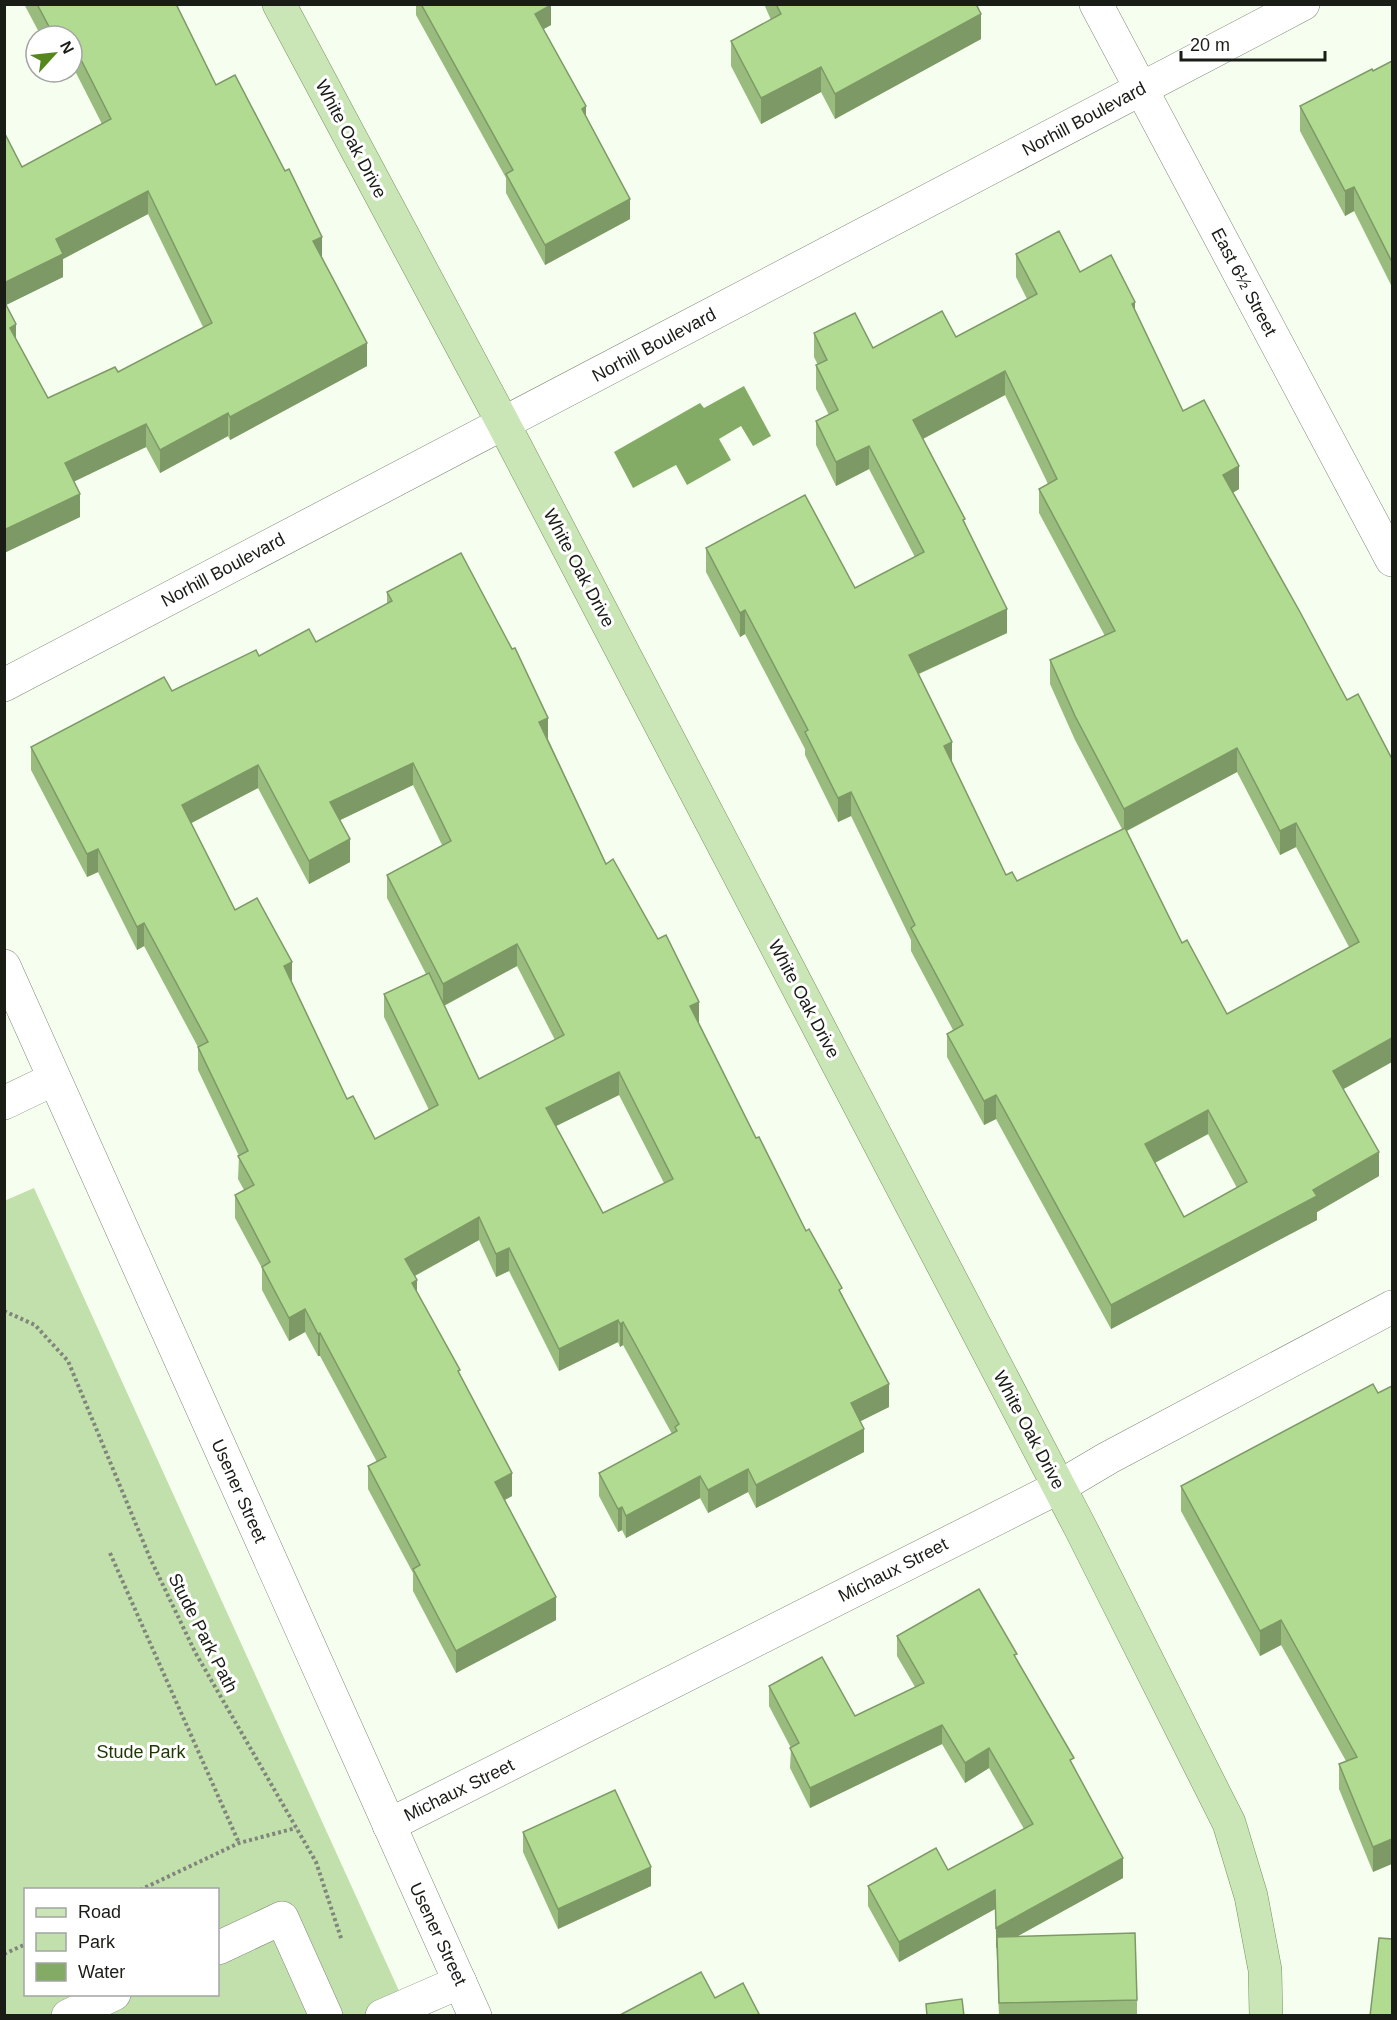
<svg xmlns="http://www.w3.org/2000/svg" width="1397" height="2020" font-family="Helvetica,sans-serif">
  <rect width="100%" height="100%" fill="#f5feef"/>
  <path fill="#c2e0ac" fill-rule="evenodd" d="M34,1188L410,2015L5,2016L4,1201ZM26,1890H218V1994H26Z"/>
  <path fill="#84ab65" d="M744,386L771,436L753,446L741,426L719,439L731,460L687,485L676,465L633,488L614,452L700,403L704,408Z"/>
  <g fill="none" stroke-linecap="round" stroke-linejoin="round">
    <g stroke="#7f8978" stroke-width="34">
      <g id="minor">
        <path d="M1096,4L1392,560"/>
        <path d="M4,685L1303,4"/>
        <path d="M4,966L475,2016"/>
        <path d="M4,1103L54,1079"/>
        <path d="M389,1825L1059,1487L1108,1458L1392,1307"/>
        <path d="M218,1948L282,1918L326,2016"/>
        <path d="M68,2016L114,1994"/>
        <path d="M382,2016L460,1982"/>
      </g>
    </g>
    <g stroke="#76955e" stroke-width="34">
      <path id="major" d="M279,4L503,423L1080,1527L1229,1823L1251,1896L1265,1970L1266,2016"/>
    </g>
    <g stroke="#80867b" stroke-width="4" stroke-dasharray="3 3" stroke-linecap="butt">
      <path d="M4,1311L35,1325L68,1361L150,1558L195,1652L316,1862L342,1941"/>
      <path d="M110,1553L239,1843"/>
      <path d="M140,1890L239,1843L296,1828"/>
      <path d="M4,1954L26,1944"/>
    </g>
    <use href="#minor" stroke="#fff" stroke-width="33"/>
    <use href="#major" stroke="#cbe6b6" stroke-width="33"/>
  </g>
  <g fill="#99bc7e" fill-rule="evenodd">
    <path d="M24,4H176L216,85L322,257L367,366L230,440L228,436L160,473L146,447L74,481L80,517L4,553V132L22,167L102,124L74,69L72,36H41ZM148,214L203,327L118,372L48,398L16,340L6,305L63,277V259Z"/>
    <path d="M416,4H550L551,25L543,29L586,117L630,219L545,265L506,193V178L416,15Z"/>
    <path d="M764,4H976L981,39L835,119L821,92L761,124L731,66V41L771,20Z"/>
    <path d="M1392,61V287L1354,211L1345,216L1300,131V106Z"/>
    <path d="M1016,254L1080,272L1135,312L1183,411L1239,489L1233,493L1347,700L1392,759L1343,1089L1379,1176L1317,1212V1220L1111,1329L996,1119L984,1125L947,1057V1034L953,1030L911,951V940L851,816L838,822L805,755V749L745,634L740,637L706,572V548L855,588L915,557L869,469L836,486L816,445V421L829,415L816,389V365H818L814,357V333L873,348L956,337L1027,299L1016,277ZM1005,395L1048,484L1039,489V513L1105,636L1050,660V684L1075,740L1122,829L1017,881L1006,875L952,764L919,674L1007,633L965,523L923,439ZM1237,772L1280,855L1296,847L1349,947L1227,1014L1182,943L1127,831ZM1208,1134L1237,1188L1184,1217L1155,1163Z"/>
    <path d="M387,592L548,739L606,864L699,1023L756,1138L806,1231L842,1294L889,1407L860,1421L864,1452L756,1508L748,1492L708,1513L700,1498L626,1538L622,1530L618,1532L599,1496V1473L672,1434L623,1345L620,1347L618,1342L559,1371L509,1271L496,1277L479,1240L415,1276L417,1292L460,1374L512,1496L505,1500L556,1620L456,1673L413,1591V1573L368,1489V1466L377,1462L320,1356H318L305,1332L289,1341L262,1290V1268L235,1218V1195L244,1190L238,1179L239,1156L198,1070V1047L144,946L137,950L98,872L87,877L31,770V747L259,656L316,642L387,604ZM413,785L442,845L387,875V898L426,974L384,994V1017L429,1110L375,1139L347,1099L292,984L235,910L191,823L258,788L309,884L350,862L340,820ZM517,966L555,1040L479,1079L444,1006ZM619,1095L664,1183L603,1213L556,1126Z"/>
    <path d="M1373,1384V1872L1339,1789V1764L1346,1761L1281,1645L1260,1656L1181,1511V1486Z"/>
    <path d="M897,1636L1017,1659L1074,1767L1123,1878L1018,1936L1137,2000V2016H999L995,1909L899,1962L868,1906V1886L948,1870L1024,1829L989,1768L965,1783L942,1744L810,1808L790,1768L791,1748L769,1706V1686L855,1716L915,1687L897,1656Z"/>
    <path d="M523,1832L651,1886L558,1929L523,1852Z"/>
  </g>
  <g fill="#7d9966">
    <path d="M551,5V25L535,34V14Z"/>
    <path d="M981,14V39L835,119V94Z"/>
    <path d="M74,46V69L72,70V47Z"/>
    <path d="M821,67V92L761,124V98Z"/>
    <path d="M586,106V126L582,109Z"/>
    <path d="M1354,187V211L1345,216V191Z"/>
    <path d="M148,191V214L63,259V277L4,306V283L56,239Z"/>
    <path d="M630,199V219L545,265V245Z"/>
    <path d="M322,237V260L313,241Z"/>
    <path d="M1135,302V326L1132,304Z"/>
    <path d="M16,324V348L10,328Z"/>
    <path d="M367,343V366L230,440V417Z"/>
    <path d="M1005,371V395L913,444V420Z"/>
    <path d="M228,413V436L160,473V450Z"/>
    <path d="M146,424V447L65,486V463Z"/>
    <path d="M869,446V469L836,486V462Z"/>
    <path d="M1239,466V489L1223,498V475Z"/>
    <path d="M80,494V517L4,553V530Z"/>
    <path d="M1007,609V633L909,678V655Z"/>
    <path d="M745,610V634L740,637V613Z"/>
    <path d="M548,718V740L539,722Z"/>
    <path d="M952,742V766L944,746Z"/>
    <path d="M1237,748V772L1124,832V809Z"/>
    <path d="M413,763V785L330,825V802Z"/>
    <path d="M258,765V788L182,828V805Z"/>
    <path d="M851,792V816L838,822V798Z"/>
    <path d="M1296,823V847L1280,855V831Z"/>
    <path d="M350,839V862L309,884V861Z"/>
    <path d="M98,849V872L87,877V854Z"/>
    <path d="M144,923V946L137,950V927Z"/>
    <path d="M517,944V966L443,1006V984Z"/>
    <path d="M292,962V985L284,966Z"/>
    <path d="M699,1002V1025L690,1006Z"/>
    <path d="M1392,1038V1062L1333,1095V1071Z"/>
    <path d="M619,1072V1095L546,1131V1108Z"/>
    <path d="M996,1095V1119L984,1125V1101Z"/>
    <path d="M1208,1110V1134L1145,1168V1144Z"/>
    <path d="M1379,1152V1176L1317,1212V1220L1111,1329V1305Z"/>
    <path d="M479,1217V1240L405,1281V1259Z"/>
    <path d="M509,1248V1271L496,1277V1254Z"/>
    <path d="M417,1280V1303L412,1283Z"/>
    <path d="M305,1309V1332L289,1341V1318Z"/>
    <path d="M618,1320V1342L559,1371V1349Z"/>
    <path d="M623,1322V1345L620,1347V1324Z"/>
    <path d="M320,1333V1356H318V1334Z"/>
    <path d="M889,1384V1407L851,1426V1403Z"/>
    <path d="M864,1429V1452L756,1508V1485Z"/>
    <path d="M748,1469V1492L708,1513V1490Z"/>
    <path d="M512,1473V1496L495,1505V1482Z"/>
    <path d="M700,1476V1498L626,1538V1516Z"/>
    <path d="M622,1507V1530L618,1532V1509Z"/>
    <path d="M556,1597V1620L456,1673V1651Z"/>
    <path d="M1281,1620V1645L1260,1656V1631Z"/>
    <path d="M942,1725V1744L810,1808V1788Z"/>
    <path d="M989,1748V1768L965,1783V1763Z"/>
    <path d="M1392,1839V1864L1373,1872V1847Z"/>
    <path d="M1123,1858V1878L996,1948V1928Z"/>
    <path d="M651,1867V1886L558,1929V1909Z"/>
    <path d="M995,1890V1909L899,1962V1942Z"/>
  </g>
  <g fill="#b2db92" stroke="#7d9966" stroke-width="1.5" fill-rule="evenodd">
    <path d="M37,4H176L216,85L235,75L285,171L289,169L322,237L313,241L367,343L230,417L228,413L160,450L146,424L65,463L80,494L4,530V301L16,324L10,328L48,398L115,367L118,372L212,323L148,191L56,239L63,254L4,283V132L22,167L111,119L74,46L72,47V36H54Z"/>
    <path d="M421,4H550L551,5L535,14L586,106L582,109L630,199L545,245L506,174L513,170Z"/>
    <path d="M776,4H976L981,14L835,94L821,67L761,98L731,41L781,14Z"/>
    <path d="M1392,61V262L1354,187L1345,191L1300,106L1372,69L1373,71Z"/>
    <path d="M1059,231L1080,272L1111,255L1135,302L1132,304L1183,411L1204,400L1239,466L1223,475L1300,612L1347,700L1358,694L1392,759V1038L1333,1071L1379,1152L1313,1190L1317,1196L1111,1305L996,1095L984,1101L947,1034L963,1025L911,928L915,925L851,792L838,798L805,732L808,730L745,610L740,613L706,548L805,495L855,588L924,552L869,446L836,462L816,421L838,410L816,365L827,360L814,333L855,313L873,348L942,311L956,337L1037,294L1016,254ZM1005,371L1057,479L1039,489L1115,631L1050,660L1075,716L1124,809L1237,748L1280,831L1296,823L1359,942L1227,1014L1187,940L1182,943L1125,828L1017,881L1012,872L1006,875L944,746L952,742L909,655L1007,609L963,520L965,519L913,420ZM1208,1110L1247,1182L1184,1217L1145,1144Z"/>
    <path d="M461,553L512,649L515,648L548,718L539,722L606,864L613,859L658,939L666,935L699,1002L690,1006L756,1138L759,1137L806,1231L809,1229L842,1288L839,1290L889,1384L851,1403L864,1429L756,1485L748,1469L708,1490L700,1476L626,1516L622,1507L618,1509L599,1473L677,1431L675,1427L679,1424L623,1322L620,1324L618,1320L559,1349L509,1248L496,1254L479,1217L405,1259L417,1280L412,1283L460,1370L458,1371L512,1473L495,1482L556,1597L456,1651L413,1569L420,1565L368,1466L386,1457L320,1333L318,1334L305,1309L289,1318L262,1267L270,1262L235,1195L254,1185L238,1156L248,1151L198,1047L208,1042L144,923L137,927L98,849L87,854L31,747L164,677L172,691L256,650L259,656L309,629L316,642L392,601L387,592ZM413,763L451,841L387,875L443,984L517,944L564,1035L479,1079L429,973L384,994L438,1105L375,1139L353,1096L347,1099L284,966L292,962L257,898L235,910L182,805L258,765L309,861L350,839L330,802ZM619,1072L673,1179L603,1213L546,1108Z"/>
    <path d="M1373,1384L1378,1393L1392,1386V1839L1373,1847L1339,1764L1357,1757L1281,1620L1260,1631L1181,1486Z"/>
    <path d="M979,1589L1017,1654L1014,1655L1074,1758L1070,1760L1123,1858L996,1928L995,1890L899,1942L868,1886L936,1848L948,1870L1033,1824L989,1748L965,1763L942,1725L810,1788L790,1748L799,1743L769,1686L822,1657L855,1716L924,1683L897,1636Z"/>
    <path d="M615,1790L651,1867L558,1909L523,1832Z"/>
    <path d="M1135,1933L1137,2000L999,2003L997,1937Z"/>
    <path d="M1379,1938L1392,1939V2016H1370Z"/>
    <path d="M701,1972L715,1998L743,1983L760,2016H620V2015Z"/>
    <path d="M962,1999L964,2016H927L926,2004Z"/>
  </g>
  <g text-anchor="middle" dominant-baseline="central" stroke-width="6" stroke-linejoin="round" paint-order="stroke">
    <g font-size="18" fill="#191d16" stroke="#fff">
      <text transform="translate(1084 119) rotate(-28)">Norhill Boulevard</text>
      <text transform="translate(351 139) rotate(62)">White Oak Drive</text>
      <text transform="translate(1244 282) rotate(62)">East 6½ Street</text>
      <text transform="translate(654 345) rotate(-28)">Norhill Boulevard</text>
      <text transform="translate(579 568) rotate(62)">White Oak Drive</text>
      <text transform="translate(223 570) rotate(-28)">Norhill Boulevard</text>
      <text transform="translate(804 999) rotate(62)">White Oak Drive</text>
      <text transform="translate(1029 1430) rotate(62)">White Oak Drive</text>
      <text transform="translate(239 1491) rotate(66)">Usener Street</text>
      <text transform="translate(893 1570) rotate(-27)">Michaux Street</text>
      <text transform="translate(203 1633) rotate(63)">Stude Park Path</text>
      <text transform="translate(459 1790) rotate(-26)">Michaux Street</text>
      <text transform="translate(438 1934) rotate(65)">Usener Street</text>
    </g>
    <g font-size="18" fill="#1f3803" stroke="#fff">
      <text x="141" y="1752">Stude Park</text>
    </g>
  </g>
  <rect width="1397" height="2020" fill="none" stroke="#191d16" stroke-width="12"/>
  <rect x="24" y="1888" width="195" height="108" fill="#ffffff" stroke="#a3a5a2" stroke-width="1.5"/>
  <rect x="36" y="1908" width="30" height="9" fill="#cbe6b6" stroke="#a3a5a2" stroke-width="1.5"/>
  <text x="78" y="1918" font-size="18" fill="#191d16">Road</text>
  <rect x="36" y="1933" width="30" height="18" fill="#c2e0ac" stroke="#a3a5a2" stroke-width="1.5"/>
  <text x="78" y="1948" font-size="18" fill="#191d16">Park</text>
  <rect x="36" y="1963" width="30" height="18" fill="#84ab65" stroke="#a3a5a2" stroke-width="1.5"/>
  <text x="78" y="1978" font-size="18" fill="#191d16">Water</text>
  <g transform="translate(54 54) rotate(63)"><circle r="28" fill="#ffffff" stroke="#a3a5a2" stroke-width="1.5"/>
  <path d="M0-4.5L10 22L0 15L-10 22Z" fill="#55871d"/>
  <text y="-9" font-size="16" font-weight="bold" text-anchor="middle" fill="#191d16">N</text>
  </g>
  <path d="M1181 51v9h144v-9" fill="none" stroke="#191d16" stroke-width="3"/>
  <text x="1190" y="51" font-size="18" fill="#191d16" stroke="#ffffff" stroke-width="4.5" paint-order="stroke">20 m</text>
</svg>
